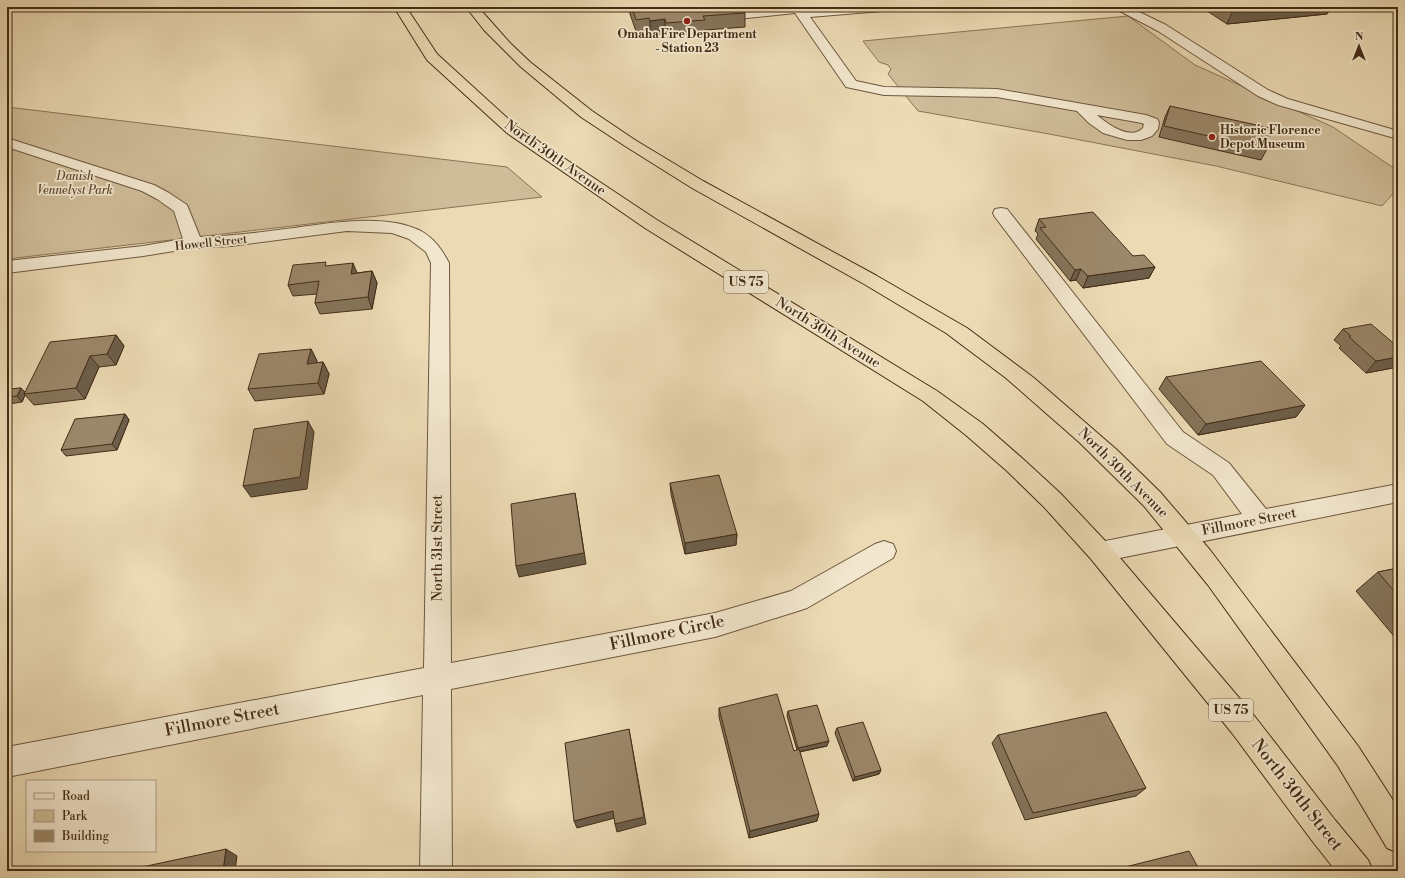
<svg xmlns="http://www.w3.org/2000/svg" width="1405" height="878" font-family="'Libre Bodoni',serif">
  <rect width="100%" height="100%" fill="#ebdab4"/>
  <filter id="stains"><feTurbulence type="fractalNoise" baseFrequency=".005" numOctaves="4"/><feColorMatrix values="0 0 0 0 .2 0 0 0 0 .09 0 0 0 0 .02 0 0 0 .5 -.17"/></filter>
  <radialGradient id="worn" r=".72"><stop offset=".6" stop-color="#630" stop-opacity="0"/><stop offset="1" stop-color="#630" stop-opacity=".3"/></radialGradient>
  <g fill="#cfbd99" stroke="#8a7558">
    <path d="M1128,16L1195,65L1333,127L1398,171V188L1382,206L1216,166L1049,134L918,111L888,74L891,69L888,65L879,62L863,41Z"/>
    <path d="M7,107L507,167L542,197L7,259Z"/>
  </g>
  <g fill="none" stroke-linecap="round" stroke-linejoin="round">
    <g stroke="#6e583e" stroke-width="2">
      <g id="minor">
        <path d="M783,7H804L805,10L841,7H888L886,9L882,11L810,17L856,81L884,87L997,89L1146,115L1157,119L1159,122L1158,129L1152,136L1141,140H1127L1103,133L1089,123L1077,111L997,97L884,95L846,87L795,13L738,19L734,18L732,15L734,12L738,11ZM1097,115L1142,123L1144,124L1143,128C1131,141 1107,124 1097,115Z"/>
        <path d="M1114,7H1129L1166,25L1268,90L1288,99L1398,131V139L1278,105L1258,96L1158,31L1116,9Z"/>
        <path d="M7,138L154,185L169,193L187,205L200,237C228,236 257,233 285,229C325,224 384,212 421,231C435,239 442,250 449,263L451,663L715,613L791,591L875,544L884,541L893,544L896,551L893,558L807,608L798,611L715,637L451,689L452,871H420L423,695L7,777V747L424,668L431,263L426,252L409,239L392,233L347,231L231,246L193,248L143,256L7,273V261L143,246L183,239L174,211L157,199L142,191L7,147Z"/>
        <path d="M1001,208L1007,209L1183,432L1229,463L1266,509L1398,484V502L1100,562L1091,559L1088,552L1091,545L1100,542L1242,514L1213,475L1167,444L995,217L993,213L995,209Z"/>
      </g>
    </g>
    <g stroke="#442d17" stroke-width="2">
      <g id="highway">
        <path d="M394,7H406L437,54L517,127L657,220L937,391L983,424L1023,459L1060,493L1109,545L1252,713L1335,820L1368,860L1373,871H1336L1313,842L1232,733L1091,559L1044,507L1007,471L967,436L923,401L645,228L507,133L427,60Z"/>
        <path d="M466,7H478L511,44L530,62L592,111L635,140L703,181L877,276L967,328L1034,378L1117,450L1160,492L1210,550L1358,746L1398,808V853L1387,848L1338,766L1208,585L1144,506L1079,442L1006,378L946,333L864,284L692,188L625,146L581,117L521,67L484,30Z"/>
      </g>
    </g>
    <use href="#minor" fill="#f2e7ce" fill-rule="evenodd"/>
    <use href="#highway" fill="#ebdab4" fill-rule="evenodd"/>
  </g>
  <g fill="#85745a" stroke="#442d17">
    <path d="M630,7H742L745,13V27L705,30V34L667,38L665,34L650,35L649,33L637,34L630,14Z"/>
    <path d="M1201,7H1331L1327,14L1227,24Z"/>
    <path d="M1170,106L1267,149L1261,160L1159,137L1165,117Z"/>
    <path d="M1039,219L1133,256L1155,267L1149,278L1083,288L1076,280L1070,281L1036,239L1038,234L1035,231Z"/>
    <path d="M328,266L357,273L372,271L377,283L372,309L320,314L315,303L317,294L293,296L288,285Z"/>
    <path d="M1343,329L1398,347V367L1366,373L1339,348L1341,346L1334,340Z"/>
    <path d="M116,335L124,346L116,365L99,367L85,399L34,405L25,395L22,402L9,404L7,402V390L21,388L25,392Z"/>
    <path d="M311,349L317,361L316,363L323,362L329,374L324,394L255,401L248,389Z"/>
    <path d="M1166,377L1305,405L1296,417L1198,435L1159,389Z"/>
    <path d="M125,414L129,420L117,450L66,456L61,450Z"/>
    <path d="M670,483L737,534L736,545L685,554L671,494Z"/>
    <path d="M1398,568V641L1356,591L1378,572Z"/>
    <path d="M719,708L794,751L797,750L787,716L788,711L827,746L800,752L817,821L749,838L719,717Z"/>
    <path d="M837,728L881,770L879,774L853,781L835,733Z"/>
    <path d="M998,735L1146,788L1136,796L1025,820L992,743Z"/>
  </g>
  <g fill="#6c5e4a" stroke="#442d17">
    <path d="M1261,7H1331L1327,14L1227,24L1233,10Z"/>
    <path d="M665,19V34L650,35V21Z"/>
    <path d="M353,263L358,275L351,274Z"/>
    <path d="M1155,267L1149,278L1083,288L1088,276Z"/>
    <path d="M1081,269L1076,280L1070,281L1075,270Z"/>
    <path d="M372,271L377,283L372,309L368,297Z"/>
    <path d="M116,335L124,346L116,365L107,354Z"/>
    <path d="M311,349L317,361L313,375L307,364Z"/>
    <path d="M90,356L99,367L85,399L76,388Z"/>
    <path d="M1398,357V367L1366,373L1376,361Z"/>
    <path d="M323,362L329,374L324,394L318,383Z"/>
    <path d="M21,388L26,393L24,394L25,395L22,402L17,396Z"/>
    <path d="M1305,405L1296,417L1198,435L1206,424Z"/>
    <path d="M125,414L129,420L117,450L112,444Z"/>
    <path d="M308,421L314,432L307,489L251,497L243,486Z"/>
    <path d="M575,493L586,564L519,577L516,566Z"/>
    <path d="M737,534L736,545L685,554V543Z"/>
    <path d="M629,729L646,824L617,832L615,824Z"/>
    <path d="M829,741L827,746L797,752L798,748Z"/>
    <path d="M881,770L879,774L853,781L855,777Z"/>
    <path d="M613,811L615,818L577,828L574,821Z"/>
    <path d="M819,814L817,821L749,838L750,831Z"/>
    <path d="M226,849L237,856L235,871H223Z"/>
  </g>
  <g fill="#9b8769" stroke="#442d17">
    <path d="M632,7H742L745,13L703,16L705,20L666,23L665,19L650,21L649,18L636,20Z"/>
    <path d="M1229,7H1261L1233,10Z"/>
    <path d="M1170,106L1270,128L1267,149L1164,126Z"/>
    <path d="M1093,212L1133,256L1144,255L1155,267L1088,276L1081,269L1075,270L1040,228L1046,227L1039,219Z"/>
    <path d="M326,262L325,266L353,263L351,274L372,271L368,297L315,303L319,281L288,285L293,265Z"/>
    <path d="M1371,324L1398,347V357L1376,361L1349,337L1351,336L1343,329Z"/>
    <path d="M116,335L107,354L90,356L76,388L24,394L50,342Z"/>
    <path d="M311,349L307,364L323,362L318,383L248,389L259,354Z"/>
    <path d="M1261,361L1305,405L1206,424L1166,377Z"/>
    <path d="M21,388L17,396L7,397L8,389Z"/>
    <path d="M125,414L112,444L61,450L75,419Z"/>
    <path d="M308,421L300,477L243,486L254,429Z"/>
    <path d="M719,475L737,534L685,543L670,483Z"/>
    <path d="M575,493L584,553L516,566L511,504Z"/>
    <path d="M1398,568V596L1378,572Z"/>
    <path d="M777,694L794,751L799,749L819,814L750,831L719,708Z"/>
    <path d="M817,705L829,741L798,748L788,711Z"/>
    <path d="M1106,712L1146,788L1033,813L998,735Z"/>
    <path d="M863,722L881,770L855,777L837,728Z"/>
    <path d="M629,729L644,817L615,824L613,811L574,821L565,743Z"/>
    <path d="M226,849L223,871H142V867Z"/>
    <path d="M1189,851L1200,871H1109Z"/>
  </g>
  <g fill="#8f2418" stroke="#f2e7ce" stroke-width="1.5">
    <circle cx="687" cy="21" r="4"/>
    <circle cx="1212" cy="137" r="4"/>
  </g>
  <g text-anchor="middle" dominant-baseline="central" stroke-width="3.5" stroke-linejoin="round" paint-order="stroke">
    <g font-size="12" font-weight="bold" fill="#442d17" stroke="#f2e7ce">
      <text x="687" y="34">Omaha Fire Department<tspan x="687" dy="14">- Station 23</tspan></text>
      <text x="1220" y="130" text-anchor="start">Historic Florence<tspan x="1220" dy="14">Depot Museum</tspan></text>
    </g>
    <g font-size="12" font-style="italic" fill="#604a31" stroke="#f2e7ce">
      <text x="75" y="176">Danish<tspan x="75" dy="14">Vennelyst Park</tspan></text>
    </g>
    <g font-size="12" fill="#442d17" stroke="#f2e7ce">
      <text transform="translate(211 243) rotate(-6)">Howell Street</text>
    </g>
    <g fill="#f2e7ce" stroke="#78654e" stroke-width="1">
      <rect x="724" y="271" width="44" height="22" rx="3"/>
      <rect x="1209" y="699" width="44" height="22" rx="3"/>
    </g>
    <g font-size="13" font-weight="bold" fill="#442d17">
      <text x="746" y="282">US 75</text>
      <text x="1231" y="710">US 75</text>
    </g>
    <g font-size="14" fill="#442d17" stroke="#f2e7ce">
      <text transform="translate(555 158) rotate(35)">North 30th Avenue</text>
      <text transform="translate(828 333) rotate(32)">North 30th Avenue</text>
      <text transform="translate(1123 473) rotate(45)">North 30th Avenue</text>
      <text transform="translate(1249 522) rotate(-11)">Fillmore Street</text>
      <text transform="translate(438 548) rotate(-90)">North 31st Street</text>
    </g>
    <g font-size="17" fill="#442d17" stroke="#f2e7ce">
      <text transform="translate(667 633) rotate(-12)">Fillmore Circle</text>
      <text transform="translate(222 720) rotate(-11)">Fillmore Street</text>
      <text transform="translate(1297 795) rotate(52)">North 30th Street</text>
    </g>
  </g>
  <rect width="1405" height="878" fill="none" stroke="#ebdab4" stroke-width="24"/>
  <rect x="8" y="8" width="1389" height="862" fill="none" stroke="#442d17" stroke-width="2"/>
  <rect x="12" y="12" width="1381" height="854" fill="none" stroke="#442d17"/>
  <rect x="26" y="780" width="130" height="72" fill="#f2e7ce" stroke="#ac9d85"/>
  <rect x="34" y="793" width="20" height="6" fill="#f2e7ce" stroke="#ac9d85"/>
  <text x="62" y="800" font-size="12" fill="#442d17">Road</text>
  <rect x="34" y="810" width="20" height="12" fill="#cfbd99" stroke="#ac9d85"/>
  <text x="62" y="820" font-size="12" fill="#442d17">Park</text>
  <rect x="34" y="830" width="20" height="12" fill="#9b8769" stroke="#ac9d85"/>
  <text x="62" y="840" font-size="12" fill="#442d17">Building</text>
  <g transform="translate(1359 46)" stroke="#f2e7ce" stroke-width="3" paint-order="stroke">
  <path d="M0-3L7 15L0 10L-7 15Z" fill="#442d17"/>
  <text y="-6" font-size="11" font-weight="bold" text-anchor="middle" fill="#442d17">N</text>
  </g>
  <rect width="100%" height="100%" filter="url(#stains)"/>
  <rect width="100%" height="100%" fill="url(#worn)"/>
</svg>
